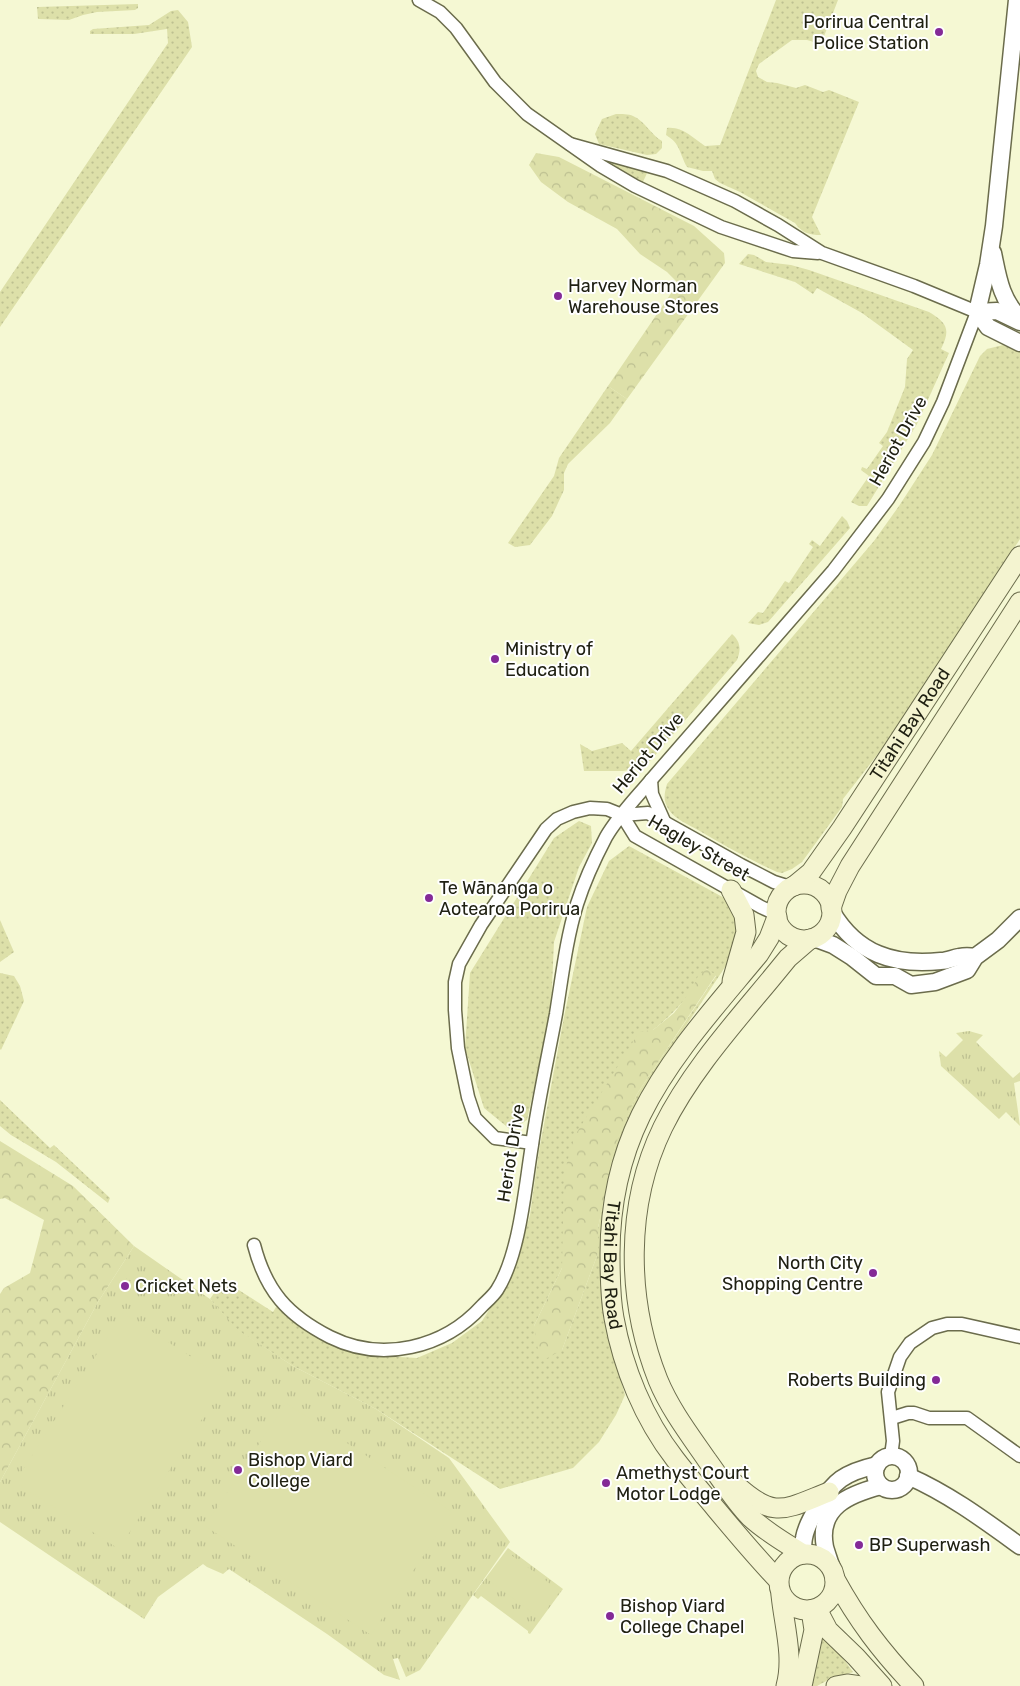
<svg xmlns="http://www.w3.org/2000/svg" width="1020" height="1686" font-family="Rubik,sans-serif">
  <defs>
    <pattern id="grass-dots" width="8" height="8" patternUnits="userSpaceOnUse" patternTransform="scale(1.25)"><rect width="8" height="8" fill="#dde0a9"/><path d="M2 2h.1M6 6h.1" fill="none" stroke="#bdc091" stroke-width="1.8" stroke-linecap="round"/></pattern>
    <pattern id="forest-crowns" width="20" height="18" patternUnits="userSpaceOnUse" patternTransform="scale(1.25)"><rect width="20" height="18" fill="#dde0a9"/><path d="M2 6a3 3 0 1 1 6 0M12 15a3 3 0 1 1 6 0" fill="none" stroke="#bdc091"/></pattern>
    <pattern id="park-tufts" width="24" height="20" patternUnits="userSpaceOnUse" patternTransform="scale(1.25)"><rect width="24" height="20" fill="#dde0a9"/><path d="M3 7l-1-3M5 7V3M7 7l1-3M15 17l-1-3M17 17v-4M19 17l1-3" fill="none" stroke="#bdc091"/></pattern>
  </defs>
  <rect width="100%" height="100%" fill="#f5f8d3"/>
  <g fill="url(#grass-dots)" fill-rule="evenodd">
    <path d="M776,0H838L821,44L807,40H792L759,64L756,71L758,77L767,82L777,83L796,88L805,85L823,92L829,90L859,102L812,217L821,235C809,235 802,233 795,223L740,192L720,183L715,179L712,171H703L687,167C679,153 681,144 666,135L667,128C682,126 693,138 705,146L720,145Z"/>
    <path d="M138,4V8L135,10L97,12L83,15L69,20L38,19L37,7Z"/>
    <path d="M178,10L188,22L192,47L0,327V292L168,43L167,29L134,34H90V31L93,29L149,25L171,11Z"/>
    <path d="M616,114C621,114 629,114 633,116C645,121 651,135 662,141V148L656,154L647,155L599,144L595,134L602,119Z"/>
    <path d="M603,159L648,171L642,184L602,161Z"/>
    <path d="M748,254L754,255L766,262L791,265L809,270L929,312C947,323 951,329 941,349L949,353L917,424L867,506H859L851,502L869,476L861,470L862,467L867,469L883,446L879,443L887,432L905,387L907,359L913,350L862,313L817,288L813,294L795,282L739,264Z"/>
    <path d="M1003,345L1020,352V539L891,737L843,799L842,807L802,862L792,869L782,873L777,872C750,860 724,845 698,830C689,825 675,819 669,810C663,801 664,794 667,784L874,541L899,506L932,455L980,356L987,349Z"/>
    <path d="M608,386L627,399L610,423L568,464L564,473V490L552,516L530,545L515,547L508,543L554,476L559,458Z"/>
    <path d="M842,516L847,521L850,528L768,622L759,625L748,623L758,612L763,613L785,581L789,583L813,547L809,544L812,540L820,546Z"/>
    <path d="M732,634C741,642 741,650 737,660L651,760L636,769L623,771H584L580,744L592,751L622,743L631,751Z"/>
    <path d="M579,821L591,826L592,843L579,867L554,942L551,1009L527,1120L511,1130L484,1108L465,1048L470,973L554,838Z"/>
    <path d="M629,846L728,900L739,925L735,952L640,1095L619,1147L601,1228L603,1316L625,1395L616,1415L599,1442L573,1468L500,1489L376,1409L293,1366L237,1330L210,1299L223,1280L273,1312L276,1307L324,1342L366,1355L417,1358L452,1343L482,1321L513,1272L530,1215L539,1151L564,1017L587,907L609,861ZM707,969L716,976L637,1094L615,1145L598,1228V1253L562,1350L534,1326L562,1268L653,1030C668,1018 679,1007 691,992C697,983 698,977 707,969Z"/>
    <path d="M0,920L14,952L0,962Z"/>
    <path d="M0,973L14,976L20,986L24,1001L1,1050L0,1049Z"/>
    <path d="M0,1100L50,1148L54,1145L110,1198L108,1203L56,1162L11,1135L0,1126Z"/>
    <path d="M822,1639H824L840,1654L853,1672L828,1680L817,1686H808Z"/>
  </g>
  <g fill="url(#forest-crowns)">
    <path d="M536,153L559,157L694,226L724,253L725,263L627,399L608,386L678,283L667,272L640,254L617,229L568,202L541,182L529,165Z"/>
    <path d="M707,969L716,975L637,1094L615,1146L598,1228V1253L562,1350L540,1362L534,1326L562,1268L564,1174L574,1137L639,1032L653,1030L674,1013L692,989L698,976Z"/>
    <path d="M0,1141L73,1186L134,1246L98,1302L0,1482V1294L4,1288L30,1273L44,1220L5,1198L0,1199Z"/>
  </g>
  <g fill="url(#park-tufts)">
    <path d="M969,1031L983,1035L976,1042L1013,1078L1020,1072V1081L1014,1083L1020,1126L1006,1112L999,1119L941,1066L939,1051L946,1057L963,1040L956,1033Z"/>
    <path d="M134,1246L210,1299L238,1330L293,1366L376,1409L449,1458L510,1542L420,1670L406,1677L398,1658L393,1659L400,1680L384,1675L327,1634L229,1569L223,1574L207,1567L203,1564L158,1597L144,1619L0,1522V1482L98,1302Z"/>
    <path d="M508,1548L563,1589L530,1634L528,1633V1631L481,1596L478,1599L473,1595Z"/>
  </g>
  <g fill="#dde0a9">
    <path d="M119,1273L139,1288L131,1299L111,1285Z"/>
    <path d="M123,1313L227,1380L119,1549L15,1482Z"/>
    <path d="M286,1403L452,1512L371,1635L205,1526Z"/>
    <path d="M507,1552L560,1591L540,1618L487,1579Z"/>
  </g>
  <g fill="none" stroke-linecap="round" stroke-linejoin="round">
    <g stroke="#6b6c4c" stroke-width="15">
      <g id="minor">
        <path d="M419,0L440,12L456,28L495,82L527,114L601,166L635,186L721,227L793,251L818,253"/>
        <path d="M651,780L652,794L664,821"/>
        <path d="M622,815L635,836L761,907L776,914"/>
        <path d="M532,1143L495,1138L475,1118L468,1097L458,1048L455,1010V982L459,964L481,925L546,829L557,819L573,812L590,808L607,809L622,815L648,813L741,865L774,882L790,887"/>
        <path d="M254,1245C266,1291 287,1315 330,1337C382,1363 444,1348 482,1306C487,1301 493,1296 497,1290C520,1254 525,1187 532,1145C538,1101 548,1057 556,1014C562,977 566,940 577,904C584,882 595,858 606,837C618,816 636,798 651,780L833,571L888,499L924,442L943,402L977,312L914,286L822,253L778,225L735,201L667,171L570,144"/>
        <path d="M892,1418L908,1413H914L929,1418H967L1020,1456"/>
        <path d="M891,1456L893,1441L888,1392L900,1357L910,1343L932,1328L947,1324H962L1020,1337"/>
      </g>
    </g>
    <g stroke="#6b6c4c" stroke-width="19">
      <g id="tertiary">
        <path d="M993,253C998,277 1001,300 1020,318"/>
        <path d="M977,312L988,265L994,226L1017,0"/>
        <path d="M977,312L988,327L1020,343"/>
        <path d="M977,312L997,311L1020,322"/>
        <path d="M832,912C857,954 894,966 941,961C947,961 953,958 959,957C964,956 970,956 975,957"/>
        <path d="M814,938L833,945L852,957L876,976H895L911,985L935,982L967,970L975,957L998,940L1020,918"/>
        <circle cx="892" cy="1473" r="17"/>
        <path d="M908,1476C949,1494 984,1520 1020,1546"/>
        <path d="M803,1554C803,1548 803,1543 804,1538C807,1521 827,1489 841,1479C851,1472 864,1468 877,1465"/>
        <path d="M832,1569C830,1562 827,1554 825,1547C817,1507 850,1494 881,1486"/>
      </g>
    </g>
    <g stroke="#6b6c4c" stroke-width="21">
      <g id="secondary">
        <circle cx="804" cy="912" r="28"/>
        <path id="s1" d="M794,886L811,872L842,828L1020,556"/>
        <path d="M731,890L744,915L746,932L732,981"/>
        <path d="M831,908L837,891L850,866L1020,602"/>
        <path id="s2" d="M777,917L769,938L759,954C717,1005 670,1056 641,1115C620,1158 610,1207 610,1254C610,1275 610,1297 614,1318C623,1368 644,1419 675,1459C688,1476 702,1492 716,1509C736,1533 756,1557 778,1580"/>
        <path d="M734,1483C774,1520 783,1510 829,1492"/>
        <circle cx="807" cy="1582" r="28"/>
        <path d="M803,1554C784,1542 766,1532 750,1517C734,1501 721,1479 707,1460C689,1434 670,1409 658,1380C626,1299 625,1205 663,1127C691,1070 739,1018 779,969L788,958L810,939"/>
        <path d="M835,1579C858,1621 881,1651 914,1686"/>
        <path d="M781,1595C784,1625 794,1657 786,1686"/>
        <path d="M817,1609L828,1630L856,1657L882,1686"/>
        <path d="M802,1686L814,1630L811,1610"/>
        <path d="M836,1686L847,1684L861,1686"/>
      </g>
    </g>
    <use href="#minor" stroke="#fff" stroke-width="12"/>
    <use href="#tertiary" stroke="#fff" stroke-width="16"/>
    <use href="#secondary" stroke="#f4f4d0" stroke-width="19"/>
  </g>
  <g fill="#842a97" stroke="#fff" stroke-width="2">
    <circle cx="939" cy="32" r="5"/>
    <circle cx="558" cy="296" r="5"/>
    <circle cx="495" cy="659" r="5"/>
    <circle cx="429" cy="898" r="5"/>
    <circle cx="873" cy="1273" r="5"/>
    <circle cx="125" cy="1286" r="5"/>
    <circle cx="936" cy="1380" r="5"/>
    <circle cx="238" cy="1470" r="5"/>
    <circle cx="606" cy="1483" r="5"/>
    <circle cx="859" cy="1545" r="5"/>
    <circle cx="610" cy="1616" r="5"/>
  </g>
  <g text-anchor="middle" dominant-baseline="central" stroke-width="4" stroke-linejoin="round" paint-order="stroke">
    <g font-size="18" fill="#202113" stroke="#fff" text-anchor="start">
      <text x="929" y="22" text-anchor="end">Porirua Central<tspan x="929" dy="21">Police Station</tspan></text>
      <text x="568" y="286">Harvey Norman<tspan x="568" dy="21">Warehouse Stores</tspan></text>
      <text x="505" y="649">Ministry of<tspan x="505" dy="21">Education</tspan></text>
      <text x="439" y="888">Te Wānanga o<tspan x="439" dy="21">Aotearoa Porirua</tspan></text>
      <text x="863" y="1263" text-anchor="end">North City<tspan x="863" dy="21">Shopping Centre</tspan></text>
      <text x="135" y="1286">Cricket Nets</text>
      <text x="926" y="1380" text-anchor="end">Roberts Building</text>
      <text x="248" y="1460">Bishop Viard<tspan x="248" dy="21">College</tspan></text>
      <text x="616" y="1473">Amethyst Court<tspan x="616" dy="21">Motor Lodge</tspan></text>
      <text x="869" y="1545">BP Superwash</text>
      <text x="620" y="1606">Bishop Viard<tspan x="620" dy="21">College Chapel</tspan></text>
    </g>
    <g font-size="18" fill="#202113" stroke="#fff">
      <text transform="translate(898 441) rotate(-61)">Heriot Drive</text>
      <text stroke="none"><textPath href="#s1" startOffset="200">Titahi Bay Road</textPath></text>
      <text transform="translate(648 753) rotate(-50)">Heriot Drive</text>
      <text transform="translate(699 848) rotate(30)">Hagley Street</text>
      <text transform="translate(511 1153) rotate(-81)">Heriot Drive</text>
      <text stroke="none"><textPath href="#s2" startOffset="396">Titahi Bay Road</textPath></text>
    </g>
  </g>
</svg>
